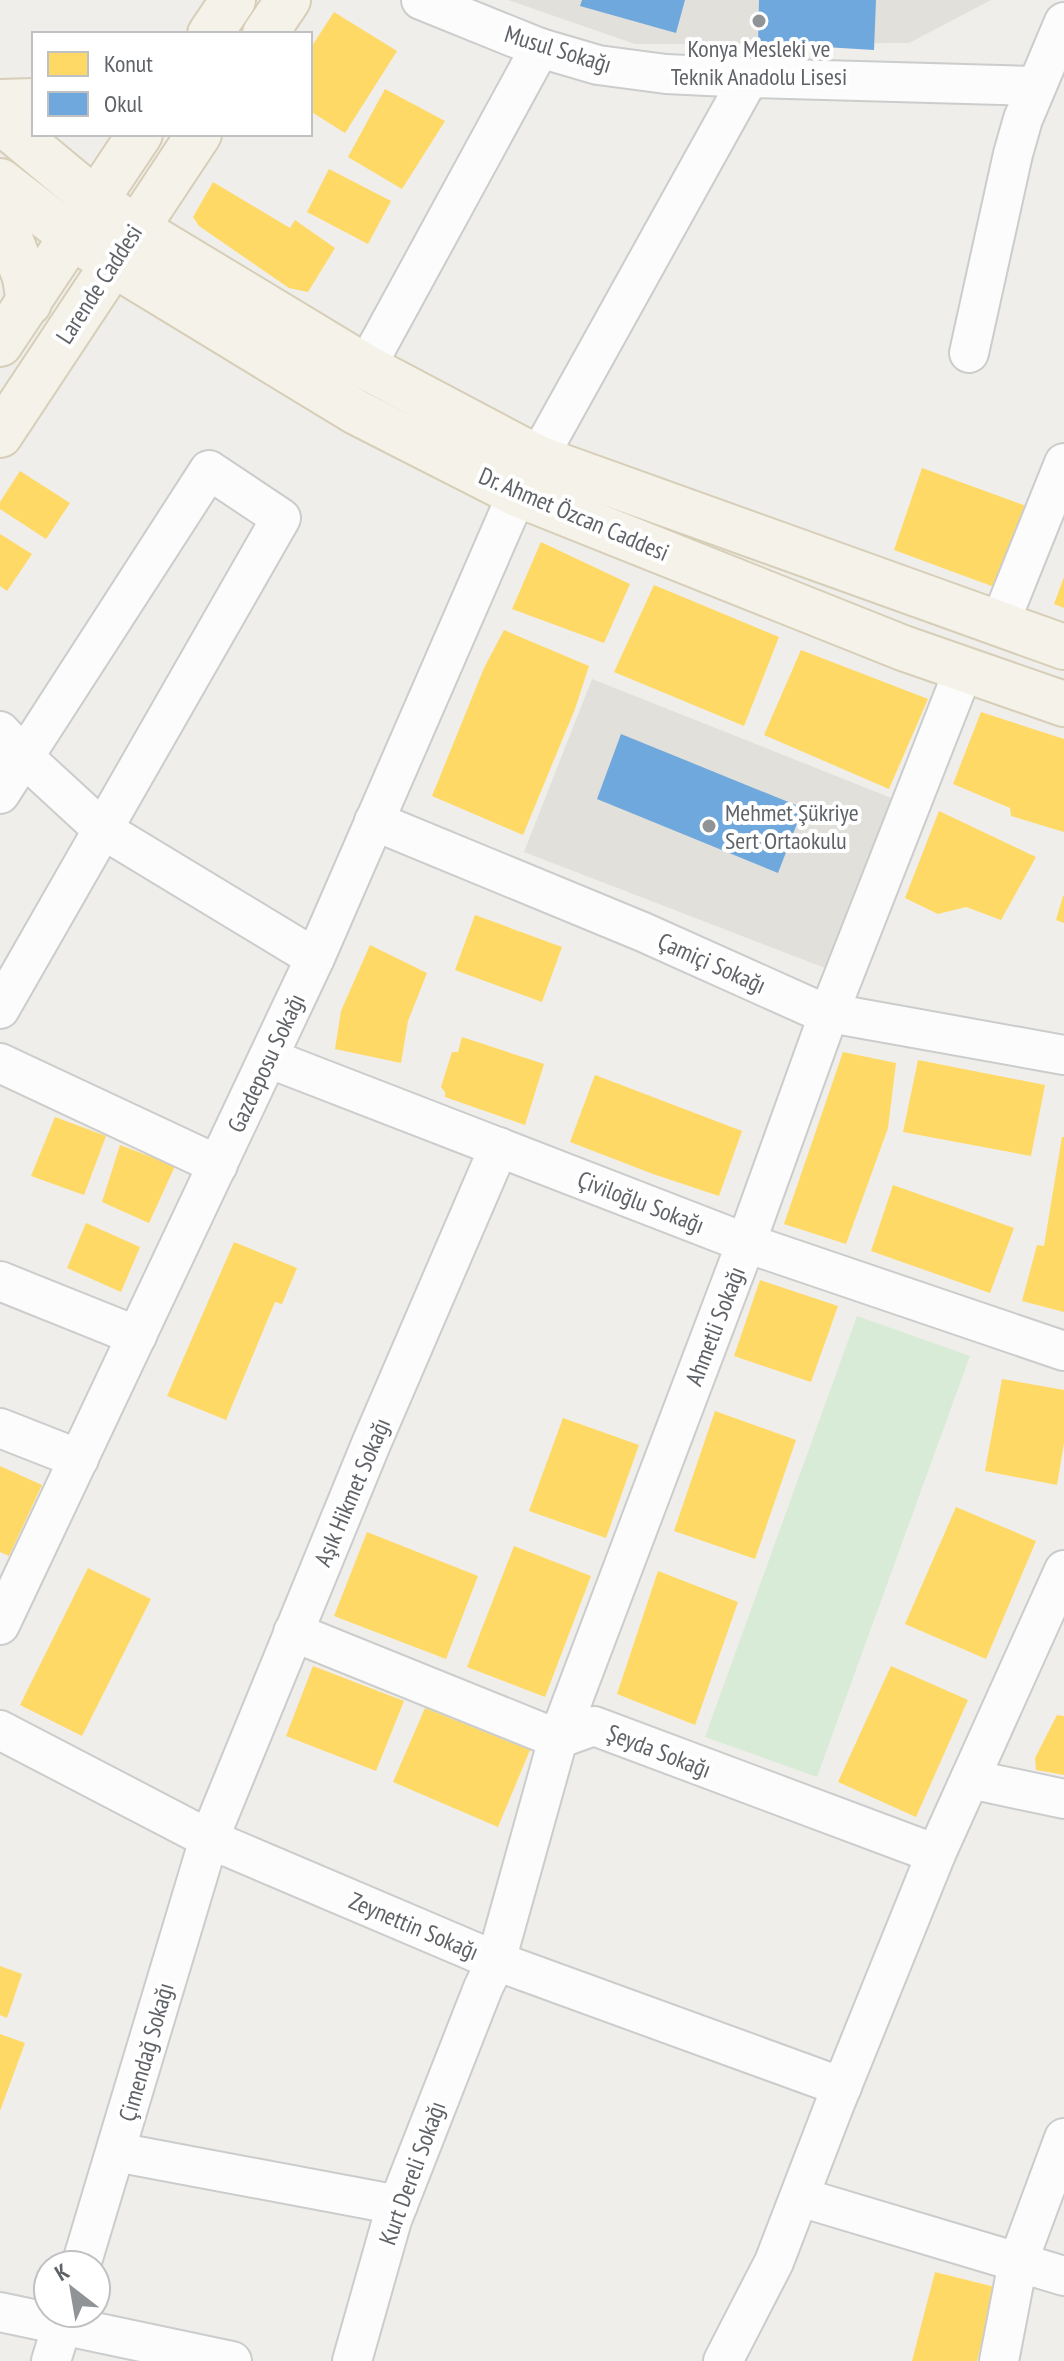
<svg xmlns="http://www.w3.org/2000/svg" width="1064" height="2361" font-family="'PT Sans Narrow',sans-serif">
  <rect width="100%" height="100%" fill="#efeeea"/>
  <g fill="#e2e0da">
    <path d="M508,0H991L909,43L738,44H635Z"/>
    <path d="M592,679L894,799L825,968L524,852Z"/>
  </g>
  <path fill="#d8ebd6" d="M857,1316L970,1356L817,1777L705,1737Z"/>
  <g fill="#ffd966">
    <path d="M334,12L397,51L345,133L310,111V49Z"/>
    <path d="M385,89L445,121L402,189L348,157Z"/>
    <path d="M329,169L391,201L368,244L307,212Z"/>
    <path d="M213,182L290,228L295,220L335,248L308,292L289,288L199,226L193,217Z"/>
    <path d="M922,468L1029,507L997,588L894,550Z"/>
    <path d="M20,471L70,503L46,539L0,509V502Z"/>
    <path d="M0,534L32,554L7,591L0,586Z"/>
    <path d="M541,542L630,584L604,643L512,609Z"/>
    <path d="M1064,577V608L1054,604Z"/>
    <path d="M654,585L779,637L744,726L614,672Z"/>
    <path d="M504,630L589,666L575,709L523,835L432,796L484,668Z"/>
    <path d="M801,650L928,699L889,789L764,735Z"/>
    <path d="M981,712L1064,739V832L1011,816L1010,808L953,784Z"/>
    <path d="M939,811L1036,857L1001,920L966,907L938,914L905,898Z"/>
    <path d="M1063,896H1064V923L1056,920Z"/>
    <path d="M475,915L562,947L542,1002L455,970Z"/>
    <path d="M370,945L427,973L408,1021L401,1063L335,1049L341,1011Z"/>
    <path d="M462,1037L544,1064L525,1125L445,1097V1092L441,1087L452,1052H458Z"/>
    <path d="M843,1052L896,1063L888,1128L846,1244L784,1224Z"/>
    <path d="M918,1060L1045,1085L1031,1156L903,1132Z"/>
    <path d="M595,1075L742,1131L719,1196L653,1174L570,1142Z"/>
    <path d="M55,1117L106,1136L84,1195L31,1176Z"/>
    <path d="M1062,1137H1064V1312L1022,1301L1037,1245L1044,1246Z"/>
    <path d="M120,1145L175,1166L149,1223L102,1202Z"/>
    <path d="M893,1185L1014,1228L990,1293L871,1251Z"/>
    <path d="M86,1223L140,1247L121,1292L67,1268Z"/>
    <path d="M234,1242L297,1268L282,1304L275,1302L226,1420L167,1396Z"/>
    <path d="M760,1280L838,1306L811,1382L734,1356Z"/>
    <path d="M1002,1379L1064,1390V1443L1057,1485L985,1471Z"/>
    <path d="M715,1411L796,1440L755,1559L674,1531Z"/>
    <path d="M563,1418L639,1445L606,1538L529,1511Z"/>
    <path d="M0,1466L42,1485L9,1556L0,1552Z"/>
    <path d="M956,1507L1036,1541L986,1659L905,1624Z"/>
    <path d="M367,1532L478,1576L446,1659L334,1616Z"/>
    <path d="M514,1546L591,1576L545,1697L467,1667Z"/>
    <path d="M88,1568L151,1599L82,1736L20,1705Z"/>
    <path d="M658,1571L738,1602L695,1725L617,1694Z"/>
    <path d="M313,1666L404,1701L376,1771L286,1736Z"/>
    <path d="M891,1666L968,1700L916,1817L838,1782Z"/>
    <path d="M425,1708L530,1750L498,1827L393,1782Z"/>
    <path d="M1057,1715L1064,1716V1775L1036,1770L1035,1758Z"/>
    <path d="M0,1966L22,1974L7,2018L0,2015Z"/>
    <path d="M0,2034L25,2043L0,2111Z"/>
    <path d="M935,2272L995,2287L977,2361H912Z"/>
  </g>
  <g fill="#6fa8dc">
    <path d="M582,0H685L676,33L580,6Z"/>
    <path d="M759,0H876L874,50L758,43Z"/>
    <path d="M621,734L803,808L778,873L597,799Z"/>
  </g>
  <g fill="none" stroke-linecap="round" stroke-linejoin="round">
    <g stroke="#cbcccc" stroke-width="42">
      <g id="minor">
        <path d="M421,0L540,48L598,65L666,74L749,78L1036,86"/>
        <path d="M969,353L1013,154L1023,119L1064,22"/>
        <path d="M366,367L540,48"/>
        <path d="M538,458L749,78"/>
        <path d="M999,625L1064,463"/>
        <path d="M0,731L25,758L102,829L315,958"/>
        <path d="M0,794L209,470L281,518L0,1009"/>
        <path d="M374,821L643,932L819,1011L1064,1055"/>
        <path d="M268,1058L746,1243L1064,1351"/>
        <path d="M0,1063L218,1165"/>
        <path d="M0,1281L137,1336"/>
        <path d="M0,1428L79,1459"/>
        <path d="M0,1625L315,958L517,494"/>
        <path d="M293,1632L558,1739L594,1726L936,1854"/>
        <path d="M0,1730L209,1839L496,1961L842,2087"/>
        <path d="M970,1779L1064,1799"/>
        <path d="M116,2152L398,2205"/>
        <path d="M800,2197L1064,2276"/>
        <path d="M81,2265L209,1839L371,1444L499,1147"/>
        <path d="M0,2312L232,2361"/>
        <path d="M51,2361L66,2313"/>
        <path d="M352,2361L392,2220L483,1988L496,1961L558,1739L746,1243L829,1013L964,669"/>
        <path d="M723,2361L774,2262L834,2106L936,1854L1064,1570"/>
        <path d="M999,2361L1018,2262L1064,2138"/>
      </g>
    </g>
    <g stroke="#d7ceb8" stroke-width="48">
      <g id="major">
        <path d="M210,34L233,0"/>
        <path d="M265,34L288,0"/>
        <path d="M0,102L34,101"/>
        <path d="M0,121L95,200L136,228L366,367L538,458L1064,647"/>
        <path d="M0,181L71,236L113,264L356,412L517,494L903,648L1064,704"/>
        <path d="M0,212L25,277L29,303"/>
        <path d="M0,344L140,134"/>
        <path d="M0,435L199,134"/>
      </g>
    </g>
    <use href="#minor" stroke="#fdfcfc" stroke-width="38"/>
    <use href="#major" stroke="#f4f2e9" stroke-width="44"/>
  </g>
  <g fill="#919496" stroke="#fff" stroke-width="3">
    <circle cx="759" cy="21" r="8"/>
    <circle cx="709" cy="826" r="8"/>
  </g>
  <g text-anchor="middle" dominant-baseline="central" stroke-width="8" stroke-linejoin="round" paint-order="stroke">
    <g font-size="24" fill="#5f6368" stroke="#fff">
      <text x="759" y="48">Konya Mesleki ve<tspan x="759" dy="28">Teknik Anadolu Lisesi</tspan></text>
      <text x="725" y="812" text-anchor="start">Mehmet Şükriye<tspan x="725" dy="28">Sert Ortaokulu</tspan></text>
    </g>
    <g font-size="24" fill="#5f6368" stroke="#fff">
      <text transform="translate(558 49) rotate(17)">Musul Sokağı</text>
      <text transform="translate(99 284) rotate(-57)">Larende Caddesi</text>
      <text transform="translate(574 514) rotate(23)">Dr. Ahmet Özcan Caddesi</text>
      <text transform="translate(712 963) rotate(24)">Çamiçi Sokağı</text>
      <text transform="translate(266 1063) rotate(-65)">Gazdeposu Sokağı</text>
      <text transform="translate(641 1202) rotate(21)">Çiviloğlu Sokağı</text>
      <text transform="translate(715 1326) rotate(-69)">Ahmetli Sokağı</text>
      <text transform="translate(352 1492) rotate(-67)">Aşık Hikmet Sokağı</text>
      <text transform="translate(659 1751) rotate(21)">Şeyda Sokağı</text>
      <text transform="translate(414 1926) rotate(23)">Zeynettin Sokağı</text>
      <text transform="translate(146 2052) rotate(-74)">Çimendağ Sokağı</text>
      <text transform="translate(412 2173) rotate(-70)">Kurt Dereli Sokağı</text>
    </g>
  </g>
  <rect x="32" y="32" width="280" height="104" fill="#ffffff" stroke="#bfc1c3" stroke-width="2"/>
  <rect x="48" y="52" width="40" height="24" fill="#ffd966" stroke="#bfc1c3" stroke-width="2"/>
  <text x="104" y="72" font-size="24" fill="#5f6368">Konut</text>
  <rect x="48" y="92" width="40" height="24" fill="#6fa8dc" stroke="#bfc1c3" stroke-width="2"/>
  <text x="104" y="112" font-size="24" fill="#5f6368">Okul</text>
  <g transform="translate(72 2289) rotate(329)"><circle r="38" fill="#ffffff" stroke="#bfc1c3" stroke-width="2"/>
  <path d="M0-6L14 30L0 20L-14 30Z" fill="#919496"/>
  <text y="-12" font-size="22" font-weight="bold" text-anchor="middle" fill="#5f6368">K</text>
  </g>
</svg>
